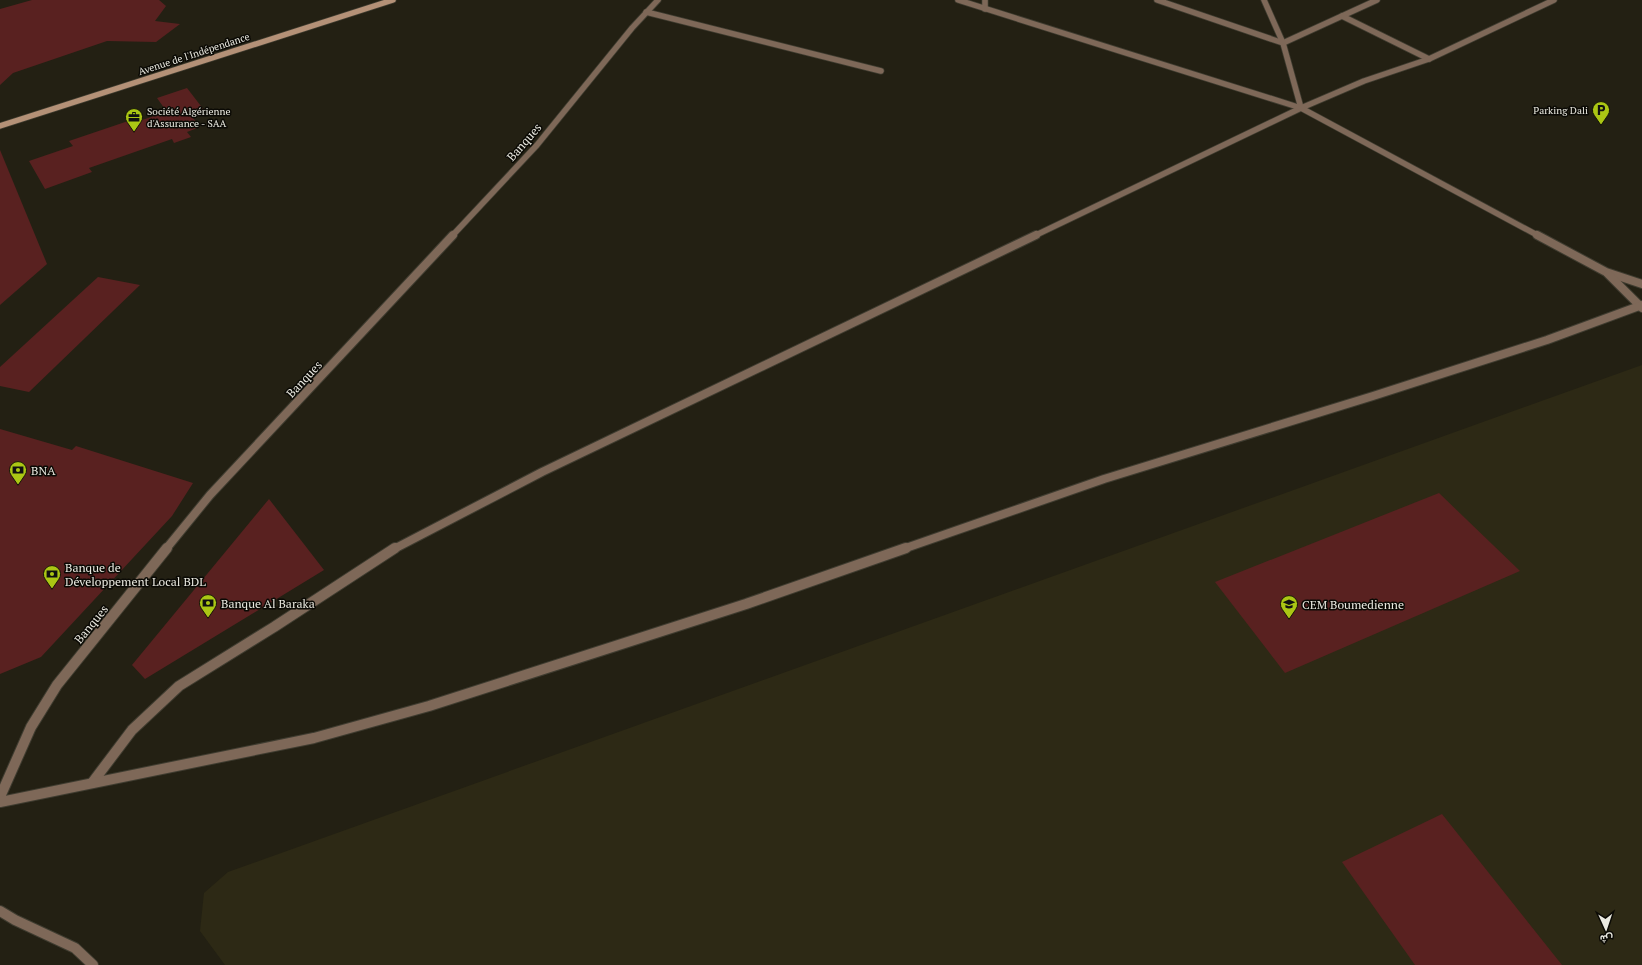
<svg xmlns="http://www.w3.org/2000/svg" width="1642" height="965" font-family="'PT Serif',Vazirmatn,serif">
  <rect width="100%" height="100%" fill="#232013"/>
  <path fill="#2d2915" d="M1642,365V965H225L200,931L204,893L228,872Z"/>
  <g fill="#592120">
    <path d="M32,0H159L166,6L155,21L180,24L156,42L107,41L13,73L0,85V9Z"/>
    <path d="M187,88L204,110L191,115L200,127L187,132L191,137L174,143L172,139L89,168L92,172L45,189L29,161L73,146L69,141L140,117L142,120L167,112L157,98Z"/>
    <path d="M0,150L47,264L0,305Z"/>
    <path d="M98,277L140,285L29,392L0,386V367Z"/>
    <path d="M0,429L72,450L76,446L193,483L172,516L41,657L0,674Z"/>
    <path d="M1439,493L1520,571L1285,673L1215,582Z"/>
    <path d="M269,499L324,570L145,679L132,665Z"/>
    <path d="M1442,814L1562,965H1415L1342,862Z"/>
  </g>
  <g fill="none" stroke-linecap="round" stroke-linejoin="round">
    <g stroke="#3f3c30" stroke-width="7">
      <g id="minor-far2">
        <path d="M985,0V9"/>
        <path d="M1157,0L1283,43L1377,0"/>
        <path d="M1264,0L1283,43L1301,108"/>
        <path d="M646,12L881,71"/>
        <path d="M1342,16L1429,59"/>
        <path d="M1034,236L1301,108L1364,81L1429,59L1554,0"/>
      </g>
    </g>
    <g stroke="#3f3c30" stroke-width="10">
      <path id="minor-far1" d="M394,549L542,472L1036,235"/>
    </g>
    <g stroke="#3f3c30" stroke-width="12">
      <path id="minor" d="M92,783L132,730L179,686L274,627L395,548"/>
    </g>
    <g stroke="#3f3c30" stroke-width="7">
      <g id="tertiary-far2">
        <path d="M958,0L1301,108L1539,236"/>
        <path d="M452,236L537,145L632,28L658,0"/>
      </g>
    </g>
    <g stroke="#3f3c30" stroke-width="10">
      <g id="tertiary-far1">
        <path d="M1537,235L1606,272L1642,284"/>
        <path d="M1608,274L1642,308"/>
        <path d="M166,549L210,495L453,235"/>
        <path d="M903,549L1104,479L1373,396L1547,340L1642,305"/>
      </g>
    </g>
    <g stroke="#3f3c30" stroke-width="12">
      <g id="tertiary">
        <path d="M0,797L31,727L57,685L167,548"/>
        <path d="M0,802L314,738L429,706L746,604L906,548"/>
        <path d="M0,911L15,920L75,948L93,965"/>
      </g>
    </g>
    <g stroke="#3f3c30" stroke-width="7">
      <path id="secondary" d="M0,126L393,0"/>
    </g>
    <use href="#minor-far2" stroke="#7e6858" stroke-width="5.5"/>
    <use href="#minor-far1" stroke="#7e6858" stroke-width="8"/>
    <use href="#minor" stroke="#7e6858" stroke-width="10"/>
    <use href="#tertiary-far2" stroke="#7e6858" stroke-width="5.5"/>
    <use href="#tertiary-far1" stroke="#7e6858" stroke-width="8"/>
    <use href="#tertiary" stroke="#7e6858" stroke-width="10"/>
    <use href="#secondary" stroke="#b49177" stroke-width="5.5"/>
  </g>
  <defs>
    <g id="parking-pin" transform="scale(0.9)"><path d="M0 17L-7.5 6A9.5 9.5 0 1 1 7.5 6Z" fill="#abc614" stroke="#0b0a05"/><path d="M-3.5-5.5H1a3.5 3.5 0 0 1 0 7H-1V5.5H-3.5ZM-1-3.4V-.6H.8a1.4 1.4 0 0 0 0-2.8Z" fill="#111"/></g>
    <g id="office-pin" transform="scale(0.9)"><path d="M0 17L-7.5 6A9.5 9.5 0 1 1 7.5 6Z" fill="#abc614" stroke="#0b0a05"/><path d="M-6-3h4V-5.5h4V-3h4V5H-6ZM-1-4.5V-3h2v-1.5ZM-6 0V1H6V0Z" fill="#111"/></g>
    <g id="bank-pin" transform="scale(0.9)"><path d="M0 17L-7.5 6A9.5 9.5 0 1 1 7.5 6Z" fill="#abc614" stroke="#0b0a05"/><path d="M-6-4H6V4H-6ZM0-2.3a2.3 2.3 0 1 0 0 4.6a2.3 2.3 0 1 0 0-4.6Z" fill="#111"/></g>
    <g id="school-pin" transform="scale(0.9)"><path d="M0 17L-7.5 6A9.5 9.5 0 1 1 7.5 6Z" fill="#abc614" stroke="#0b0a05"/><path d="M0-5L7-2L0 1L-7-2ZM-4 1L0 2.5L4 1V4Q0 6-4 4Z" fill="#111"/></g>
  </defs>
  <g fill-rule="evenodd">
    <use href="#parking-pin" x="1601" y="110"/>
    <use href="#office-pin" x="134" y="117"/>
    <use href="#bank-pin" x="18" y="470"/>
    <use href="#bank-pin" x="52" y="574"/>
    <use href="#bank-pin" x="208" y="603"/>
    <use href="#school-pin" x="1289" y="604"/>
  </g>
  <g text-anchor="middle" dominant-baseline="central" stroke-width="3" stroke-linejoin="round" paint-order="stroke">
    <g font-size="10" fill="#eae9e0" stroke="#0b0a05">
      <text transform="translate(194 54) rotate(-18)">Avenue de l'Indépendance</text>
    </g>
    <g font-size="10" fill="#eae9e0" stroke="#0b0a05" text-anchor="end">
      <text x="1588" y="110">Parking Dali</text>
      <text x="147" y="111" text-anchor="start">Société Algérienne<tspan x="147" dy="12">d'Assurance - SAA</tspan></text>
    </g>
    <g font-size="12" fill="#eae9e0" stroke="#0b0a05">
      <text transform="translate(524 142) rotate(-49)">Banques</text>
      <text transform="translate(304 379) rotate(-47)">Banques</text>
      <text transform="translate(91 624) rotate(-51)">Banques</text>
    </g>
    <g font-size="12" fill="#eae9e0" stroke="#0b0a05" text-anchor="start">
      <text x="31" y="470">BNA</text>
      <text x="65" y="567">Banque de<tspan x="65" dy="14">Développement Local BDL</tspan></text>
      <text x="221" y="603">Banque Al Baraka</text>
      <text x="1302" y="604">CEM Boumedienne</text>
    </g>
  </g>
  <g transform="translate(1606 929) rotate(177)" stroke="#0b0a05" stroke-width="3" paint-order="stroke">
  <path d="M0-3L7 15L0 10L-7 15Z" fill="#eae9e0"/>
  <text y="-6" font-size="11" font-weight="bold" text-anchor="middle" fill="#eae9e0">ش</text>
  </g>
</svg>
